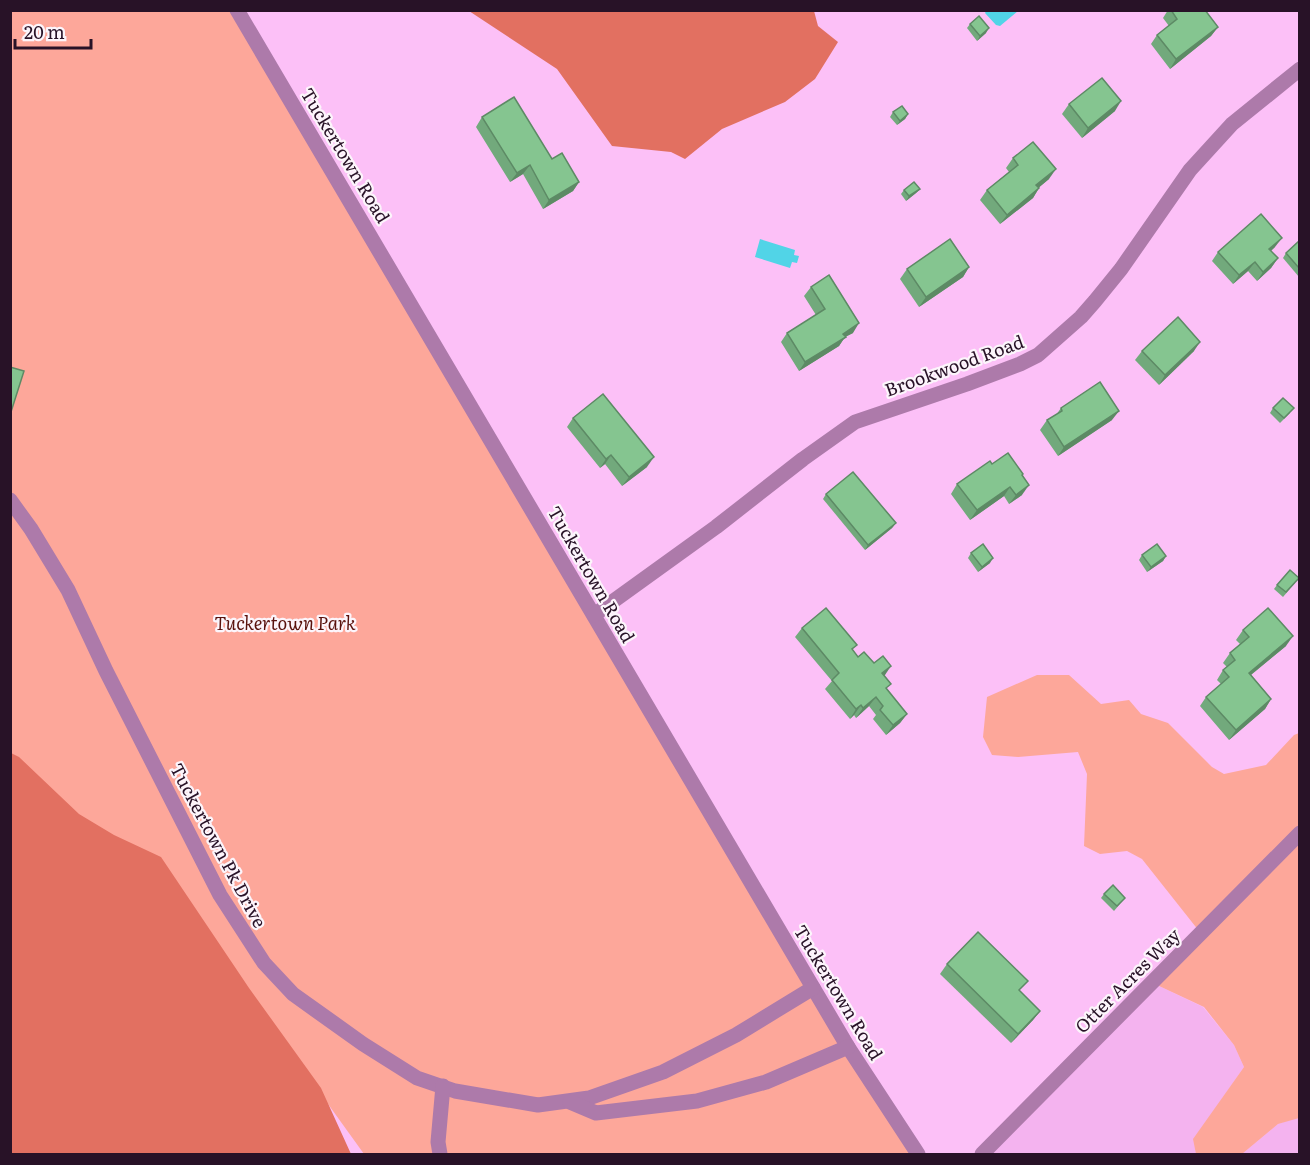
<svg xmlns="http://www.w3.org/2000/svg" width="1310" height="1165" font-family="Literata,serif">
  <rect width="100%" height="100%" fill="#fcc0f7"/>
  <g fill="#f4b3ef">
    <path d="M1157,985L1203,1007L1234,1045L1244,1067L1194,1139L1196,1154H982Z"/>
    <path d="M1298,1117L1299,1118V1154H1242L1278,1124Z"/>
  </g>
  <g fill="#fda79a">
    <path d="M10,11H241L917,1154H364L156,865L75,818L11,761Z"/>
    <path d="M1037,675H1069L1101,704L1129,700L1141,714L1168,723L1212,767L1224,774L1266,765L1294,735L1299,733V1118L1278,1124L1242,1154H1196L1193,1139L1244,1067L1234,1045L1204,1007L1157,985L1199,931L1142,859L1127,851L1100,854L1084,846L1087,774L1078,752L1018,757L992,755L983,737L987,697Z"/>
  </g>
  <g fill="#e27061">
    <path d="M469,11H814L818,26L838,42L815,79L785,102L722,129L685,159L671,152L612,146L557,69Z"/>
    <path d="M11,753L19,757L79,814L114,835L161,857L249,988L321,1088L351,1154H11Z"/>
  </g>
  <g fill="#51d4e7">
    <path d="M986,11V10L1018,11L1000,26L996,25L985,13Z"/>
    <path d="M760,239L795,250L794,255L799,256L797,263L792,262L790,268L755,257Z"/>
  </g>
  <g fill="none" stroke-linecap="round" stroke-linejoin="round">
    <g stroke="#ad7aaa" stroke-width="15">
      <path d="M237,10L848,1047L918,1154"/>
      <path d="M10,500L31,529L68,590L106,671L220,895L264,963L293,994L363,1044L417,1078L455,1091L538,1105L589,1098L663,1072L736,1035L813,988"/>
      <path d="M594,615L716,527L803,459L855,422L967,384L1020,364L1038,355L1081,317L1095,301L1121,269L1190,170L1232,124L1300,69"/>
      <path d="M570,1102L596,1113L697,1101L766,1082L848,1047"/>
      <path d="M440,1154L438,1142L443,1086"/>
      <path d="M982,1154L1300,833"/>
    </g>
  </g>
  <g fill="#72a97c">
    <path d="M1168,10H1205L1218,27L1211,36L1170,69L1151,44L1157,35L1169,26L1163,18Z"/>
    <path d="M970,24L986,33L977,41L967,28Z"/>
    <path d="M1069,104L1115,111L1082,138L1062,114Z"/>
    <path d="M893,112L908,114L905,119L897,125L890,117Z"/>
    <path d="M482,117L552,159L579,182L573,191L543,209L523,174L510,182L476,127Z"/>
    <path d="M1013,158L1049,179L1038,188H1039L1033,198L1000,224L980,200L987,190L1009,172L1006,168Z"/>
    <path d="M920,189L916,193L906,201L901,194L904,190Z"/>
    <path d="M1299,241V277L1283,258L1286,253Z"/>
    <path d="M1275,247L1271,251L1278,258L1271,268L1257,281L1248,271L1233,284L1212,261L1218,252Z"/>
    <path d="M969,267L963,277L919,307L900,279L907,269Z"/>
    <path d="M811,287L853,333L845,337L839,346L799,371L781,342L787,333L816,315L804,296Z"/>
    <path d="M1142,351H1194L1159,385L1135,360Z"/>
    <path d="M1061,408L1112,420L1058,456L1040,430L1047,420L1056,415Z"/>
    <path d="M1273,408L1290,413L1280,423L1270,413Z"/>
    <path d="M573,418L647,467L622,486L605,464L600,468L567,427Z"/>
    <path d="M992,464L1022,475V495L1009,504L1004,496L970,520L951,494L957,484Z"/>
    <path d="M826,494L896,523L892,528L865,550L823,499Z"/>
    <path d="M971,553L990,563L978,572L968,558Z"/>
    <path d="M1142,555L1166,556L1163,561L1147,572L1139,560Z"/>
    <path d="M1295,583L1283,597L1274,589L1277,585Z"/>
    <path d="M802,628L853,651L858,657L884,676L887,690L907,714L900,723L886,735L873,719L876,715L869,706L856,718L854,715L850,719L825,689L832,681L795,637Z"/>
    <path d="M1243,630L1286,646L1251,675L1271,699L1265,709L1229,740L1200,706L1206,697L1221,684L1217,680L1223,670L1227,667L1223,663L1230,653L1240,644L1236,640Z"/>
    <path d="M1104,894L1125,898L1114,911L1101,898Z"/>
    <path d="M947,964L1020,992L1040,1011L1033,1020L1011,1043L940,974Z"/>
  </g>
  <g fill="#5d8a65">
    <path d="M1218,27L1211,36L1170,69L1176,59Z"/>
    <path d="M989,28L986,33L977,41L980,36Z"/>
    <path d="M1121,101L1115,111L1082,138L1088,128Z"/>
    <path d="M908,114L905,119L897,125L900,121Z"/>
    <path d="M530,165L523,174L510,182L517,173Z"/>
    <path d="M1056,169L1049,179L1030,195L1036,185Z"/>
    <path d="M579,182L573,191L543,209L549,200Z"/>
    <path d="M1039,188L1033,198L1000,224L1007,215Z"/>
    <path d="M920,189L916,193L906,201L909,196Z"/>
    <path d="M1282,238L1275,247L1263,258L1269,249Z"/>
    <path d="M1278,258L1271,268L1257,281L1263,272Z"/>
    <path d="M1255,262L1248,271L1233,284L1239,275Z"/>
    <path d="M969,267L963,277L919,307L926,297Z"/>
    <path d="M859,323L853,333L845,337L839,346L799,371L805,362L843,334Z"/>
    <path d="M1200,342L1194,351L1159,385L1165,375Z"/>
    <path d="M1119,411L1112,420L1058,456L1064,447Z"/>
    <path d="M611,455L605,464L600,468L606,459Z"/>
    <path d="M654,457L647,467L622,486L629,477Z"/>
    <path d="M1029,485L1022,495L1009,504L1016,495Z"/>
    <path d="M1010,487L1004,496L970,520L977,510Z"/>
    <path d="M896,523L892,528L865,550L868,545Z"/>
    <path d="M1166,556L1163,561L1147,572L1151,567Z"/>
    <path d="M993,558L990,563L978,572L982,567Z"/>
    <path d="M1293,636L1286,646L1242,682L1249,673Z"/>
    <path d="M891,666L885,675L876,683L882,673Z"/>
    <path d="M876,697L869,706L856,718L863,708Z"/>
    <path d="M1271,699L1265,709L1229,740L1236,730Z"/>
    <path d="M861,705L854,715L850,719L856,709Z"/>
    <path d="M907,714L900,723L886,735L893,725Z"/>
    <path d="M1040,1011L1033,1020L1011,1043L1018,1034Z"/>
  </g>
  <g fill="#85c590" stroke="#5d8a65" stroke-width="1.5">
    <path d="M1171,10H1205L1218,27L1176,59L1157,35L1177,19Z"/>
    <path d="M979,16L989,28L980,36L970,24Z"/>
    <path d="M1102,78L1121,101L1088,128L1069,104Z"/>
    <path d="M514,97L552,159L562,153L579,182L549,200L530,165L517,173L482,117Z"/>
    <path d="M902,106L908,114L900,121L893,112Z"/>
    <path d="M1033,142L1056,169L1036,185L1039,188L1007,215L987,190L1018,165L1013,158Z"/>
    <path d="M914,182L920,189L909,196L904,190Z"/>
    <path d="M1261,214L1282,238L1269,249L1278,258L1263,272L1255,262L1239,275L1218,252Z"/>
    <path d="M950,239L969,267L926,297L907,269Z"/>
    <path d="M1299,241V268L1286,253Z"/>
    <path d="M829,275L859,323L843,334L846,337L805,362L787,333L825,309L811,287Z"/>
    <path d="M1178,317L1200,342L1165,375L1142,351Z"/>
    <path d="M10,367L24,371L10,415Z"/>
    <path d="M1100,382L1119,411L1064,447L1047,420L1062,411L1061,408Z"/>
    <path d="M603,394L654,457L629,477L611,455L606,459L573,418Z"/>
    <path d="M1283,398L1294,408L1284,418L1273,408Z"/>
    <path d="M1008,453L1023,474L1022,475L1029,485L1016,495L1010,487L977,510L957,484L990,461L992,464Z"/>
    <path d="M853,472L896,523L868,545L826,494Z"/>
    <path d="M983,544L993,558L982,567L971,553Z"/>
    <path d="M1157,544L1166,556L1151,567L1142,555Z"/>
    <path d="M1290,570L1299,578L1286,592L1277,585Z"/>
    <path d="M826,608L857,645L852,649L858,657L864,652L874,663L883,656L891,666L882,673L891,684L886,688L907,714L893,725L880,710L883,706L876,697L863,708L861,705L856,709L832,680L839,673L802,628Z"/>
    <path d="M1268,608L1293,636L1249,673L1271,699L1236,730L1206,697L1229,677L1223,670L1235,660L1230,653L1249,637L1243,630Z"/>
    <path d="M1113,885L1125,898L1117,906L1104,894Z"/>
    <path d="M978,932L1028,981L1019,990L1040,1011L1018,1034L947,964Z"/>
  </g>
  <g text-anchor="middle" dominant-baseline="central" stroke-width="4.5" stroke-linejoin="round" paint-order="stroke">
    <g font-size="18" fill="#281227" stroke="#fcf5fb">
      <text transform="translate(346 155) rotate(59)">Tuckertown Road</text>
      <text transform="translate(954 365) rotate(-20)">Brookwood Road</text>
      <text transform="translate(592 574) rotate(60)">Tuckertown Road</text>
      <text transform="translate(219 845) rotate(62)">Tuckertown Pk Drive</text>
      <text transform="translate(1127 980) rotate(-45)">Otter Acres Way</text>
      <text transform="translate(839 992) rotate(59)">Tuckertown Road</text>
    </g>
    <g font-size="18" font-style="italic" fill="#59110c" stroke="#fcf5fb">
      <text x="285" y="622">Tuckertown Park</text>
    </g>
  </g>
  <rect width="1310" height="1165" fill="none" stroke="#281227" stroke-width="24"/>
  <path d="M15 39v9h76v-9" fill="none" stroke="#281227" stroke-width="3"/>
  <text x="24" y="39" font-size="18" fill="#281227" stroke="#fcf5fb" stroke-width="4.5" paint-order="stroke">20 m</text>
</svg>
